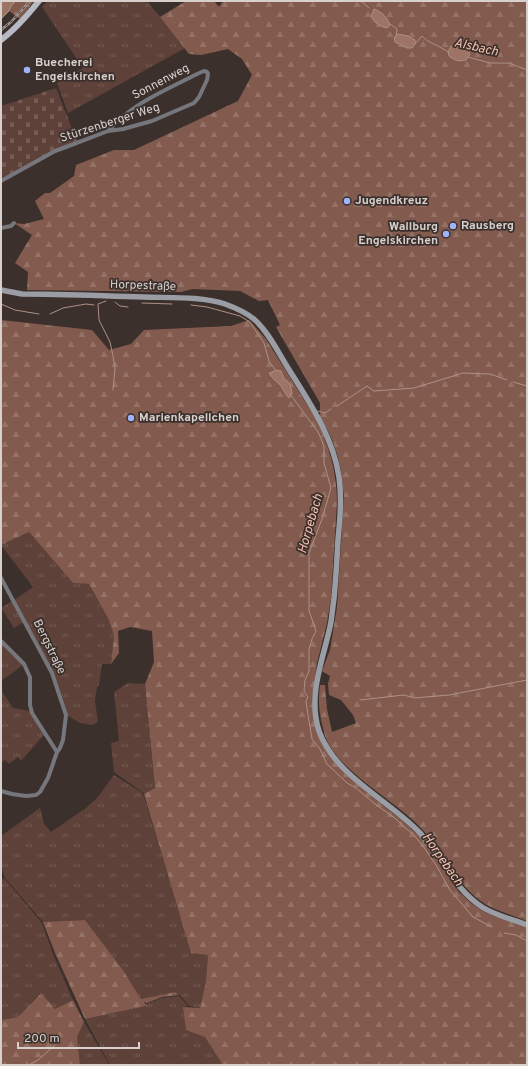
<svg xmlns="http://www.w3.org/2000/svg" width="528" height="1066" font-family="Overpass,sans-serif">
  <defs>
    <pattern id="grass-tufts" width="24" height="20" patternUnits="userSpaceOnUse"><rect width="24" height="20" fill="#5e4138"/><path d="M3 7l-1-3M5 7V3M7 7l1-3M15 17l-1-3M17 17v-4M19 17l1-3" fill="none" stroke="#745b54"/></pattern>
    <pattern id="forest-firs" width="22" height="20" patternUnits="userSpaceOnUse"><rect width="22" height="20" fill="#835b4e"/><path d="M5 1l3.5 6h-7zM16 11l3.5 6h-7z" fill="#947266"/></pattern>
    <pattern id="cemetery-stones" width="16" height="16" patternUnits="userSpaceOnUse"><rect width="16" height="16" fill="#5e4138"/><path d="M2 7V4a2 2 0 0 1 4 0v3zM10 15v-3a2 2 0 0 1 4 0v3z" fill="#745b54"/></pattern>
  </defs>
  <rect width="100%" height="100%" fill="#3b302c"/>
  <g fill="url(#grass-tufts)">
    <path d="M47,1H147L185,48L68,113L57,83L83,68L42,7Z"/>
    <path d="M29,532L73,583L89,584L108,618L114,635L111,664H102L99,685L97,687L95,701L98,722L92,725L80,723L68,716C58,674 34,637 14,600L33,587L1,545Z"/>
    <path d="M12,601L24,622L14,628L1,608Z"/>
    <path d="M1,643L23,665L1,681Z"/>
    <path d="M128,683L145,684L155,788L145,794L114,772L111,743L119,741L114,692Z"/>
    <path d="M1,690L13,708L30,711L44,735L21,761L18,757L9,764L5,760L1,763Z"/>
    <path d="M114,775L141,792L143,794L147,806L191,952L208,955L206,981L200,1008L189,1006L180,995L175,992L141,999L123,970L85,920L43,922L5,878L1,866V836L40,808L44,824L51,832L86,808L98,797Z"/>
    <path d="M4,878L42,923L53,954L73,1000L55,1009L40,993L18,1017L1,1020V881Z"/>
    <path d="M179,996L188,1006L184,1007L186,1030L205,1036L223,1065H110L85,1019L146,1006L144,1003L147,1004L162,998Z"/>
    <path d="M84,1022L107,1061L109,1065H80L77,1037Z"/>
  </g>
  <g fill="url(#forest-firs)">
    <path d="M16,1H34L20,19L9,11L11,6Z"/>
    <path d="M186,1H214L219,7L223,1H527V921C512,915 496,911 482,902C455,883 442,849 419,826C393,799 337,770 325,736C324,732 323,728 322,724C319,712 318,698 320,685H325L327,709L332,732L356,723L353,715L341,700L329,695L328,684L330,676L322,671L330,650L337,607L344,497L341,471L337,454L331,437L320,416V403L276,327L280,325L268,300L259,301L240,291L193,289L181,292L27,290L28,272L15,263L32,235L14,223L24,224L44,219L35,201L45,193H50L74,176L76,165L114,150H134L238,101L252,75L242,59L228,49L201,55L189,54L160,17Z"/>
    <path d="M1,320L92,330L109,350L131,344L144,330L231,326L249,320L266,339L316,419C329,445 337,473 337,502L331,598L327,623L317,663L312,699L314,719L345,773L364,790L404,822L418,835L426,844L459,892C465,897 471,904 478,908C493,918 511,921 527,928V1065H223L205,1037L186,1030L183,1007L200,1008L206,981L208,955L191,953L144,794L155,788L145,684L154,662L152,631L130,627L118,631L119,653L111,664L114,635L108,618L89,584L73,583L29,532L1,545Z"/>
    <path d="M85,920L123,970L141,999L175,992L179,995L162,997L147,1003L144,1002L146,1006L85,1019L55,953L43,922Z"/>
    <path d="M41,993L55,1009L73,1000L84,1022L77,1037L80,1065H1V1020L18,1017Z"/>
  </g>
  <path fill="url(#cemetery-stones)" d="M56,88L77,141L1,179V106Z"/>
  <g fill="#9d7466" stroke="#ae9085">
    <path d="M1,1H16L11,6L9,11L1,19Z"/>
    <path d="M374,9C382,12 387,17 390,25L387,28C379,26 374,23 371,16Z"/>
    <path d="M398,34L408,36L415,40V44L412,48H407L395,42L394,38Z"/>
    <path d="M451,46C458,46 466,47 470,54L466,60C459,62 454,60 449,56L448,52Z"/>
    <path d="M277,370L281,371L284,379C291,382 291,387 292,394L289,398C285,394 284,390 281,386C277,381 272,379 269,373Z"/>
  </g>
  <g fill="none" stroke-linecap="round" stroke-linejoin="round">
    <g stroke="#ae9085" stroke-width="1">
      <path d="M361,1L369,8"/>
      <path d="M390,24L397,29L396,36"/>
      <path d="M415,44L422,36C427,41 428,41 434,44C439,46 444,50 449,52"/>
      <path d="M468,57L490,63H509L527,70"/>
      <path d="M106,301L98,304L99,320L110,342L113,356L115,369L113,390"/>
      <path d="M115,302L120,306L128,307"/>
      <path d="M142,303L172,304"/>
      <path d="M1,304L15,310L39,314"/>
      <path d="M191,305L207,307L240,316L250,322L264,343L269,361L276,371"/>
      <path d="M50,314L63,308L86,304L94,305"/>
      <path d="M513,382L527,386"/>
      <path d="M290,394L318,432L322,441L324,447V463L331,488L322,519L309,553V611L314,625L316,631L312,639L309,649V671L305,680L304,691L308,697L306,701L308,715L312,739L320,749L327,764L347,783L356,788L375,804L396,819L404,827L413,834L423,846L436,865L450,890L473,917L492,927"/>
      <path d="M337,406L367,386L374,391L414,388L463,373L490,374L507,380"/>
      <path d="M318,411L325,413L331,409"/>
      <path d="M360,700L404,695L414,698L449,695L527,680"/>
      <path d="M504,933L516,935L527,941"/>
      <path d="M29,1065L38,1060L55,1045"/>
    </g>
    <g stroke="#75777c" stroke-width="4">
      <path d="M1,181L55,151L66,147L108,131L123,129L152,121L194,103L199,97L207,80L208,74L207,72L204,71L197,74C166,90 131,104 108,131"/>
      <path d="M1,228L11,226L14,223"/>
      <path d="M1,578L52,673L66,715L63,740L60,748L57,752L48,778L40,792L36,795L26,796L12,794L1,791"/>
      <path d="M1,641L24,664L30,677V705L32,713L57,752"/>
    </g>
    <path stroke="#9b9da5" stroke-width="5.5" d="M1,290L22,294C63,294 103,296 143,297C169,298 201,296 225,304C236,308 246,312 255,320C269,333 278,352 288,368C309,402 333,436 339,477C342,498 340,519 338,540C337,559 336,578 334,598C333,606 332,614 331,622C324,658 307,694 319,731C334,775 390,801 420,833C442,857 454,889 482,907C496,916 512,919 527,925"/>
    <path stroke="#b7bac5" stroke-width="6" d="M1,40C16,29 27,16 39,1"/>
    <g stroke="#9b928f" stroke-width="2.5">
      <path id="rail" d="M1,30L11,22L30,1"/>
    </g>
    <use href="#rail" stroke="#3b302c" stroke-width="1" stroke-dasharray="3" stroke-linecap="butt"/>
  </g>
  <g fill="#a0b3fd" stroke="#3b302c" stroke-width="1.5">
    <circle cx="27" cy="70" r="4"/>
    <circle cx="347" cy="201" r="4"/>
    <circle cx="453" cy="226" r="4"/>
    <circle cx="446" cy="234" r="4"/>
    <circle cx="131" cy="418" r="4"/>
  </g>
  <g text-anchor="middle" dominant-baseline="central" stroke-width="3.5" stroke-linejoin="round" paint-order="stroke">
    <g font-size="12" font-weight="bold" fill="#d7d0cd" stroke="#3b302c" text-anchor="start">
      <text x="35" y="63">Buecherei<tspan x="35" dy="14">Engelskirchen</tspan></text>
      <text x="355" y="201">Jugendkreuz</text>
      <text x="461" y="226">Rausberg</text>
      <text x="438" y="227" text-anchor="end">Wallburg<tspan x="438" dy="14">Engelskirchen</tspan></text>
      <text x="139" y="418">Marienkapellchen</text>
    </g>
    <g font-size="12" fill="#d7d0cd" stroke="#3b302c">
      <text transform="translate(161 82) rotate(-28)">Sonnenweg</text>
      <text transform="translate(110 123) rotate(-18)">Stürzenberger Weg</text>
      <text transform="translate(143 286) rotate(2)">Horpestraße</text>
      <text transform="translate(49 647) rotate(64)">Bergstraße</text>
    </g>
    <g font-size="13" font-style="italic" fill="#f9c0af" stroke="#3b302c">
      <text transform="translate(476 48) rotate(13)">Alsbach</text>
      <text transform="translate(311 524) rotate(-74)">Horpebach</text>
      <text transform="translate(442 860) rotate(55)">Horpebach</text>
    </g>
  </g>
  <rect width="528" height="1066" fill="none" stroke="#d7d0cd" stroke-width="4"/>
  <path d="M18 1042v6h121v-6" fill="none" stroke="#d7d0cd" stroke-width="2"/>
  <text x="24" y="1042" font-size="12" fill="#d7d0cd" stroke="#3b302c" stroke-width="3" paint-order="stroke">200 m</text>
</svg>
